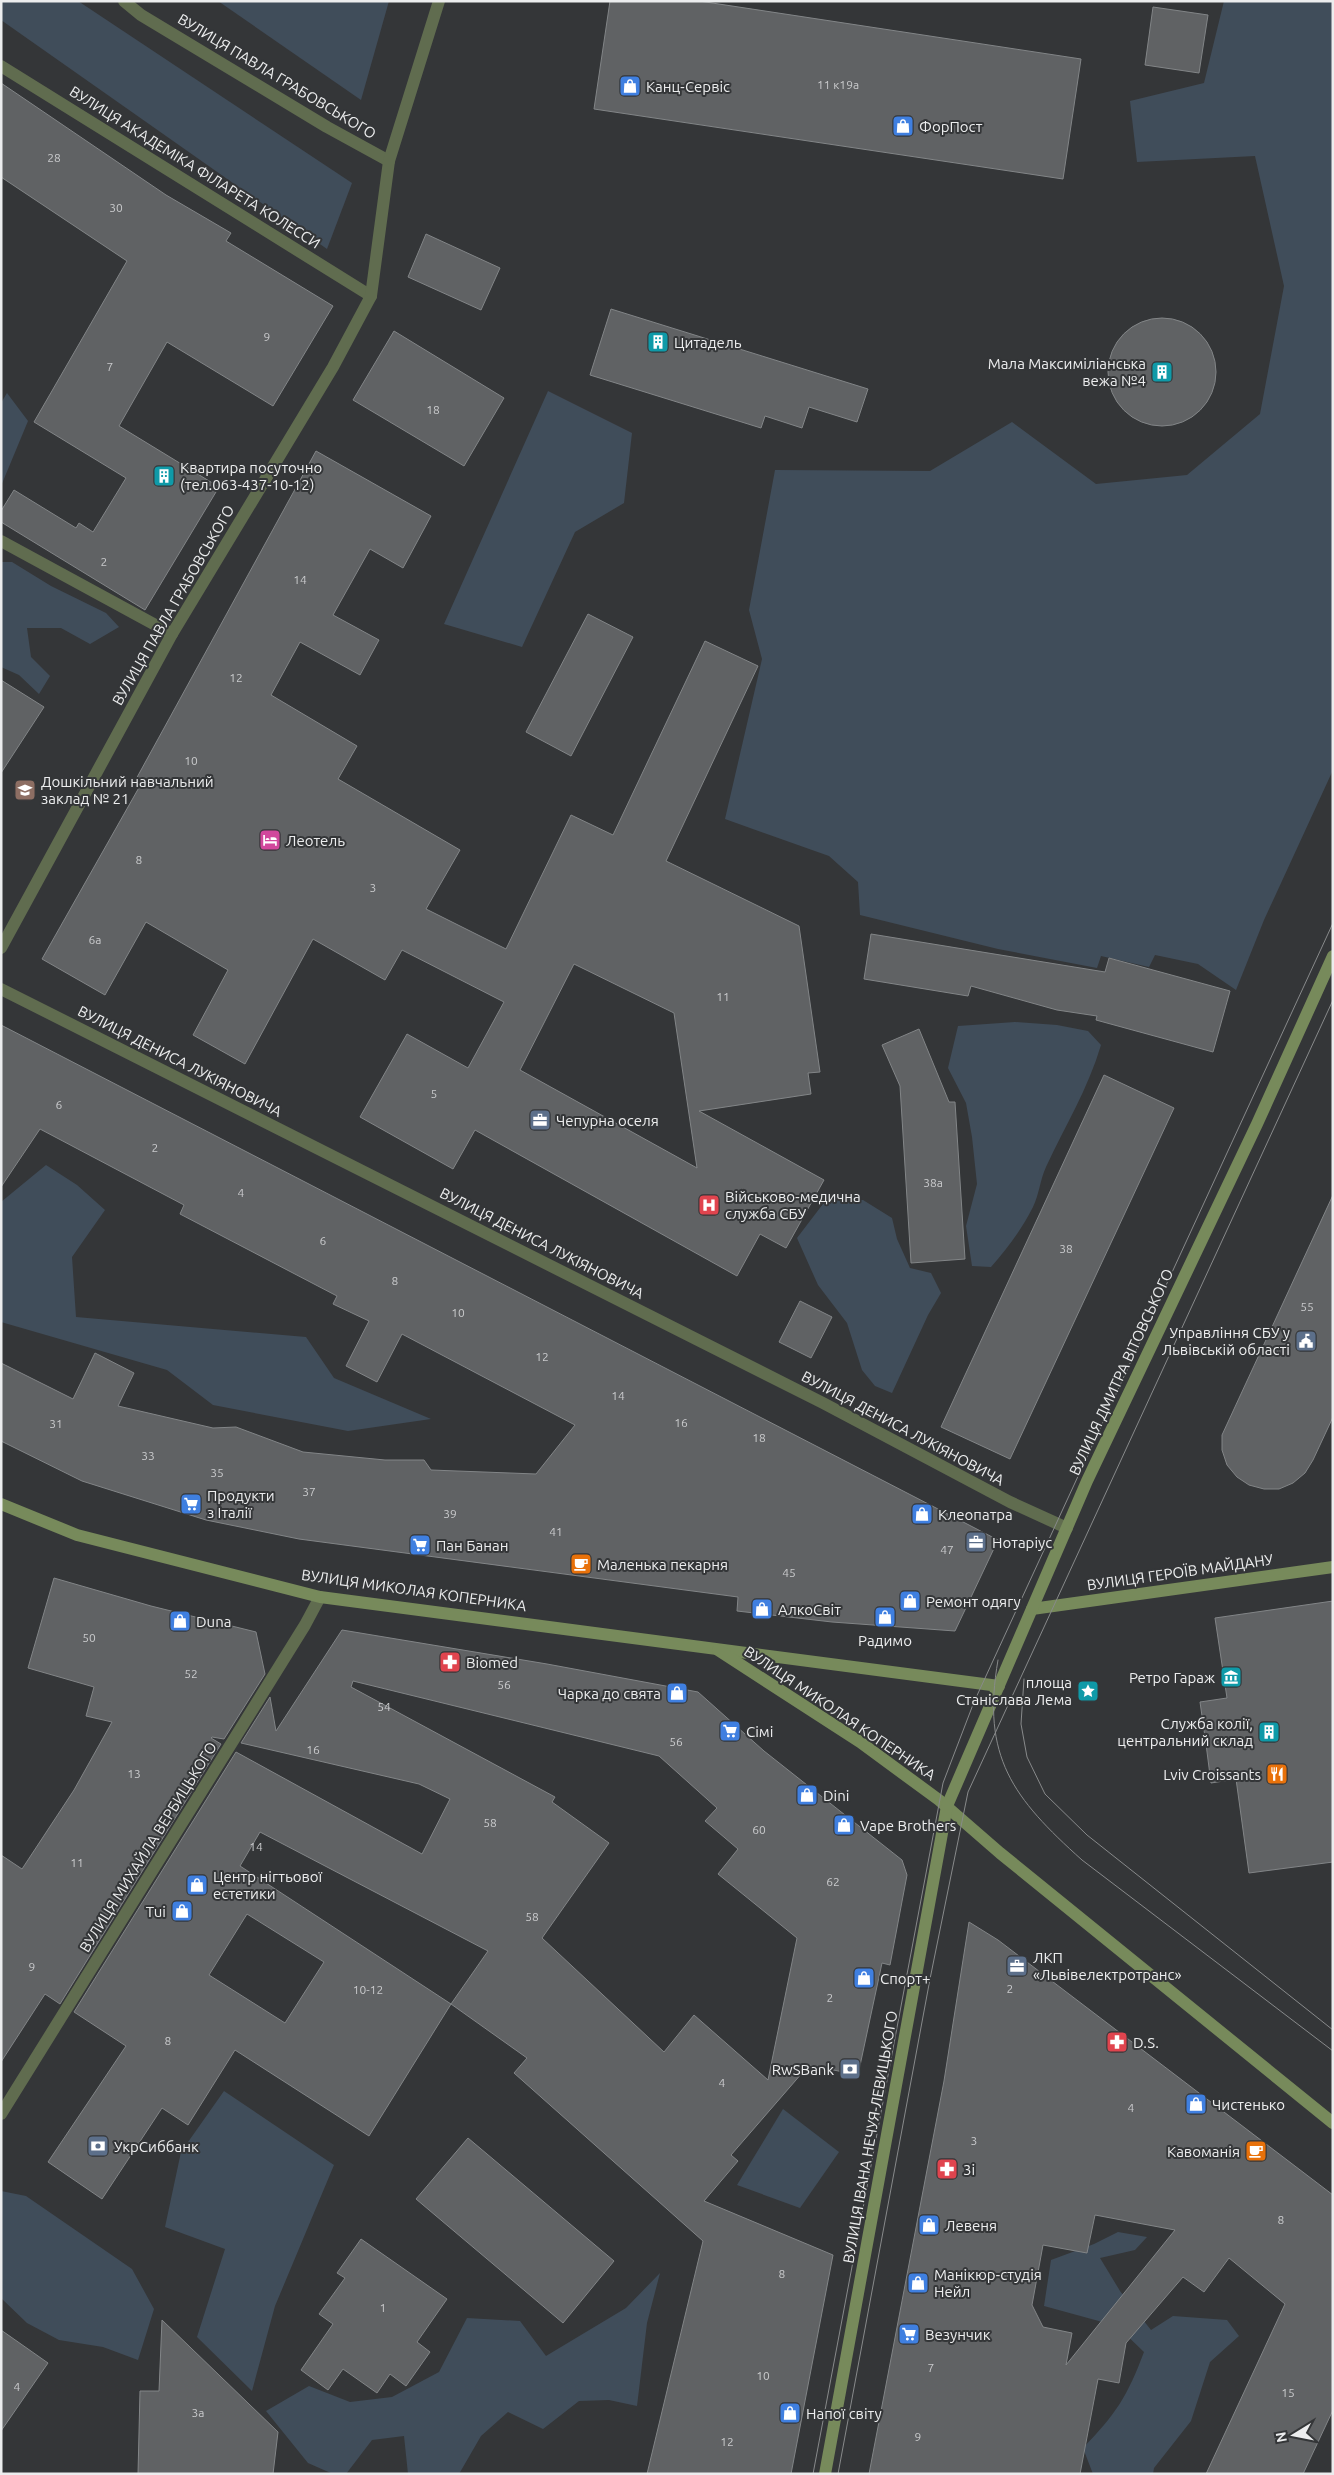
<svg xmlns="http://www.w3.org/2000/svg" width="1334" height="2475" font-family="Ubuntu,sans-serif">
  <rect width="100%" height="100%" fill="#343638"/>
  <g fill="#404d5a">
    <path d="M1,1H78L352,183L327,249L1,20Z"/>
    <path d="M218,1H389L361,100Z"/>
    <path d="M1224,1H1333V770L1264,920L1236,990L1198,964L1155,955L1149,967L1101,956L1097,968L998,949L860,915L858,882L829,856L725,819L762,659L749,610L775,470L930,471L1012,422L1096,484L1187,475L1260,414L1284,286L1255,156L1137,162L1130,101L1204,83Z"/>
    <path d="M548,391L632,433L624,503L575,532L522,647L444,624Z"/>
    <path d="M7,393L28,421L1,486V403Z"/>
    <path d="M1,562H12L51,586L106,613L119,627L90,644L61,628H27L31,657L50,676L39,694L19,675L1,667Z"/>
    <path d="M1015,1022L1057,1025L1088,1031L1101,1045C1088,1089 1065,1126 1046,1167C1040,1180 1039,1195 1033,1207C1022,1229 1007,1249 991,1267L972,1266L966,1226L977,1184L972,1137L966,1103L948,1068L958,1026Z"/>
    <path d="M46,1165L77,1185L105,1210L72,1257L76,1317L306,1337L334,1378L431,1419L348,1431L213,1405L167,1370L1,1322V1202Z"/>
    <path d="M826,1200H863L892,1218L897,1239L910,1268L931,1273L941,1293L928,1315L892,1393L875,1386L862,1370L847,1323L818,1285L797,1238Z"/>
    <path d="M224,2091L334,2165L275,2306L252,2391L197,2337L225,2249L165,2227L181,2152Z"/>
    <path d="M783,2109L839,2152L800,2208L737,2185Z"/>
    <path d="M1,2191L26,2196L132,2269L154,2309L138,2360L103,2347L59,2340L27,2323L1,2298Z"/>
    <path d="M1118,2232L1147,2237L1135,2250L1100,2258L1120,2291L1151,2330L1173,2316L1227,2320L1239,2336L1210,2362L1191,2421L1154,2468L1153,2474H1093L1083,2448C1116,2414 1127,2397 1144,2352L1117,2326L1044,2306L1051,2260L1094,2244Z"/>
    <path d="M660,2273L647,2323L637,2406L609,2400L579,2401L543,2429L508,2412L481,2436L459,2474H408L404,2436L372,2440L346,2474H333L308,2463L266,2411L309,2386L350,2402L392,2397L439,2372L467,2318L520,2321L546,2356L626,2308Z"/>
  </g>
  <g fill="#606264" stroke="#828587" fill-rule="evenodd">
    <path d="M610,1H699L1081,59L1063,179L594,109Z"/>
    <path d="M1153,7L1208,15L1199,73L1145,65Z"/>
    <path d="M1,83L166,195L231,233L226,241L333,306L273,406L167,342L119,426L219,487L145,610L1,522V511L14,490L76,528L79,523L93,532L126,478L34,422L127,261L1,177Z"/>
    <path d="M426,234L500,268L481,310L408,277Z"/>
    <path d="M611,309L868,389L857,422L809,407L802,428L765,416L761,428L590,375Z"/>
    <circle cx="1162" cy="372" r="54"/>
    <path d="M394,331L504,398L464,466L353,400Z"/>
    <path d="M316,451L431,516L403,568L370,549L333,615L379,640L360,675L300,642L271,695L357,746L338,779L460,850L426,909L506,949L571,815L613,835L705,641L758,666L666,861L799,926L820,1072L808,1073L811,1094L699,1111L824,1180L786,1248L760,1234L737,1276L475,1130L453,1169L360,1117L407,1034L468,1068L504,1002L402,950L385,980L313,939L245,1064L193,1035L228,970L146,922L105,995L42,959L141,784L135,781ZM574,964L674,1013L697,1168L520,1070Z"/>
    <path d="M588,614L633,637L571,756L526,732Z"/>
    <path d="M1,680L44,707L1,773Z"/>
    <path d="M871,934L1105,972L1109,958L1230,991L1213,1052L1096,1020L1097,1016L1057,1010L971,986L968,996L864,979Z"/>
    <path d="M1,1025L998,1540L955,1631L832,1622L737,1611L738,1597L299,1539L206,1520L82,1481L1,1441V1363L73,1399L95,1353L134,1373L118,1406L213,1428L236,1427L303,1452L385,1460H424L431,1470L536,1474L575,1425L402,1334L377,1382L346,1366L369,1321L333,1304L337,1296L180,1214L184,1205L40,1129L1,1187Z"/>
    <path d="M919,1029L949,1102H955L965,1259L911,1263L900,1086L882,1045Z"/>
    <path d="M1104,1075L1174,1108L1010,1459L941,1427Z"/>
    <path d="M1333,1195V1417L1313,1460L1305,1473L1293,1483L1279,1489H1264L1249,1485L1237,1477L1227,1465L1222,1450V1435Z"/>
    <path d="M800,1301L832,1317L811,1358L779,1342Z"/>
    <path d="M54,1578L151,1606L256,1632L265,1674L224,1739L212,1737L211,1738L221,1744L60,2004L45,1994L1,2062V1855L22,1869L74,1790L112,1722L86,1716L94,1687L28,1668Z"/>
    <path d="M1333,1601V1862L1249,1873L1236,1779L1211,1783L1206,1744L1200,1702L1227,1698L1215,1618Z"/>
    <path d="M342,1630L547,1664L698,1692L764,1751L902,1860L907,1875L890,1965L882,1963L858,2075L809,2065L731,2155L738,2161L704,2201L833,2255L791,2474H647L703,2241L514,2073L527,2058L451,2004L369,2136L235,2050L188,2125L162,2108L102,2199L48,2162L126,2046L74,2012L236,1752L422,1854L450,1799L419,1784L241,1743L270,1697L276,1731ZM353,1681L659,1756L717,1808L705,1821L738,1849L718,1874L797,1938L768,2080L694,2015L664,2052L542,1938L609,1843L552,1802L555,1797L351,1687ZM260,1832L488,1951L451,2004L240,1866ZM247,1914L324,1962L285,2023L209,1975Z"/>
    <path d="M969,1922L998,1940L1333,2195V2410L1303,2474H1206L1285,2304L1229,2258L1204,2292L1183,2277L1126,2343L1119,2383L1098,2379L1080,2474H869L944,2081ZM1095,2215L1175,2230L1066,2365L1072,2333L1043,2327L1032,2305L1043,2245L1087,2253Z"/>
    <path d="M468,2138L614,2261L563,2323L416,2199Z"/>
    <path d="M361,2239L447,2299L417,2342L430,2352L406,2386L390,2374L377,2393L343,2369L328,2390L301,2370L333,2324L319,2314L345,2278L337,2273Z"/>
    <path d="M162,2320L278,2432L273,2474H138L140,2391H159Z"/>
    <path d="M1,2330L48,2363L1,2431Z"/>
  </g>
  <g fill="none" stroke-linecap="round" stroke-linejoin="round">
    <g stroke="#606c4f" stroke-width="12">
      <path d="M124,1L141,15L327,127L389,161"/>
      <path d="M1,66L371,296"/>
      <path d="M1,541L172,634"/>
      <path d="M1,948L172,634L333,367L371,296L389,161L439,1"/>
      <path d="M1,989L823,1403L1010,1502L1067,1528"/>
      <path d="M1,2114L305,1625L320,1597"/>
    </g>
    <g stroke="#778a5b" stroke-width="12">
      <path d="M1,1504L77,1535L320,1597L999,1686"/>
      <path d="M1032,1609L1333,1567"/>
      <path d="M718,1650L860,1742L939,1800L1000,1853L1333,2123"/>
      <path d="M825,2474L947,1806L1087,1481L1257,1124L1333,956"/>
    </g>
    <g stroke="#888a8b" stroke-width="1">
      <path d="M998,1660C981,1757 1013,1798 1082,1860L1333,2051"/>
      <path d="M1024,1679L1021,1724L1027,1757L1045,1794L1087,1835L1333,2030"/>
      <path d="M813,2474L943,1783L974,1702L1333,923"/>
      <path d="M838,2474L930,1979L968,1792L1333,1000"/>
    </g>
  </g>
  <defs>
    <g id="shop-square" transform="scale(1.125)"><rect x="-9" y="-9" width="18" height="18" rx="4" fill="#3f7fe0" stroke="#343638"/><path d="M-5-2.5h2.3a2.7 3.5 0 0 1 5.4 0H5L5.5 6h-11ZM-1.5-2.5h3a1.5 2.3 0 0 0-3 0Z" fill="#fff"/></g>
    <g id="building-square" transform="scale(1.125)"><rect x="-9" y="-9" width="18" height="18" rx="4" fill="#0f9aa8" stroke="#343638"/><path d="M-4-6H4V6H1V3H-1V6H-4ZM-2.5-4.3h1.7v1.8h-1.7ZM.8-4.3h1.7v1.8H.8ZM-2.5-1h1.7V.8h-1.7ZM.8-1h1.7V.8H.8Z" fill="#fff"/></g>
    <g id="school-square" transform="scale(1.125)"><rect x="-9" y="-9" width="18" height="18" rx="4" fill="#8d6e63" stroke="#343638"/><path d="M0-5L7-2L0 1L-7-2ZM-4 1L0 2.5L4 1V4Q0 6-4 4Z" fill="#fff"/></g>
    <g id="hotel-square" transform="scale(1.125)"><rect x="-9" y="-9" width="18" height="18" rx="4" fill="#d1479c" stroke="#343638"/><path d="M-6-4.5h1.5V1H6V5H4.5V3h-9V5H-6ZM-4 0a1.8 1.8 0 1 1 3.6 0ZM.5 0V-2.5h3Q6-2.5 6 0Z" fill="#fff"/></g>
    <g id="office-square" transform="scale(1.125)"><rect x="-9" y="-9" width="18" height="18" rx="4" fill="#5c6f8a" stroke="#343638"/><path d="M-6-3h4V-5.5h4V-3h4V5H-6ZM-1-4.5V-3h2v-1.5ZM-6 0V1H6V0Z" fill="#fff"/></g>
    <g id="hospital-square" transform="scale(1.125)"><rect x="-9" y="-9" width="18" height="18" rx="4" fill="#e0444e" stroke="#343638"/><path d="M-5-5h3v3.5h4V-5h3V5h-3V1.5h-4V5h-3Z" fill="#fff"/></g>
    <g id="civic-square" transform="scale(1.125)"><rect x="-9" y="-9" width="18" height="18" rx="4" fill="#5c6f8a" stroke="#343638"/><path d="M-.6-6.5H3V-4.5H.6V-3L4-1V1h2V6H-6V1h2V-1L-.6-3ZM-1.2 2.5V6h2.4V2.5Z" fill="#fff"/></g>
    <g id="supermarket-square" transform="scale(1.125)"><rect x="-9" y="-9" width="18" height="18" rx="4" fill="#3f7fe0" stroke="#343638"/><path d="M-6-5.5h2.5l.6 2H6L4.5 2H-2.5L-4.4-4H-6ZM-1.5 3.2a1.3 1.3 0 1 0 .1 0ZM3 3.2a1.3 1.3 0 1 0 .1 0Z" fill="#fff"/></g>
    <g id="cafe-square" transform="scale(1.125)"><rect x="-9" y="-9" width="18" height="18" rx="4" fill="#e8710a" stroke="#343638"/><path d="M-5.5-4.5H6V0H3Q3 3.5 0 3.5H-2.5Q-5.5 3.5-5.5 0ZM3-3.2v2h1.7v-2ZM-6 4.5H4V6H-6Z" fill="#fff"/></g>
    <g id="pharmacy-square" transform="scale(1.125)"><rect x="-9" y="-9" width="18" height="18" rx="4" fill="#e0444e" stroke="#343638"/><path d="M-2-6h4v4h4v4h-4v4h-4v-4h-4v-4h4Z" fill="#fff"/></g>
    <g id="museum-square" transform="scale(1.125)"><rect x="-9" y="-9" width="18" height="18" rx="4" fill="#0f9aa8" stroke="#343638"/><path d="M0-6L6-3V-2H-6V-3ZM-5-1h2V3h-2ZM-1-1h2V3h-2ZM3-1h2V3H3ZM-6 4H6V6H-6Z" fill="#fff"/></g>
    <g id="sight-square" transform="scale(1.125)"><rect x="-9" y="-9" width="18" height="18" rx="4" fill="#0f9aa8" stroke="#343638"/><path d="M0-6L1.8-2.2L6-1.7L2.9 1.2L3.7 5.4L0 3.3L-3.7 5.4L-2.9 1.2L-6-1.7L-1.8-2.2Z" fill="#fff"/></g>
    <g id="restaurant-square" transform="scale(1.125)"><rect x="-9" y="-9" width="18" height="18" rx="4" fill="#e8710a" stroke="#343638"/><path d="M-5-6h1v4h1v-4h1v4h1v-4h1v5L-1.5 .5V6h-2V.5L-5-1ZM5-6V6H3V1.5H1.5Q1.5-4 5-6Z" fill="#fff"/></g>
    <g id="bank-square" transform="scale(1.125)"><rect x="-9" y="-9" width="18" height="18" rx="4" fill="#5c6f8a" stroke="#343638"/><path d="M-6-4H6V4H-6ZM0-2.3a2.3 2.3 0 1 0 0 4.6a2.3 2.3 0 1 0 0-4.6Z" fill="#fff"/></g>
  </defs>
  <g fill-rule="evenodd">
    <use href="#shop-square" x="630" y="86"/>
    <use href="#shop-square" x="903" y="126"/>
    <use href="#building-square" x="658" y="342"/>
    <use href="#building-square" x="1162" y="372"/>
    <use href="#building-square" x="164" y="476"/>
    <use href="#school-square" x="25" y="790"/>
    <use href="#hotel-square" x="270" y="840"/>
    <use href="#office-square" x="540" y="1120"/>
    <use href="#hospital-square" x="709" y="1205"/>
    <use href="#civic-square" x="1306" y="1341"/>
    <use href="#supermarket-square" x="191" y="1504"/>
    <use href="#shop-square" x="922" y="1514"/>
    <use href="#office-square" x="976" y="1542"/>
    <use href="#supermarket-square" x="420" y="1545"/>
    <use href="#cafe-square" x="581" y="1564"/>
    <use href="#shop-square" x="910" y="1601"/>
    <use href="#shop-square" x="762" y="1609"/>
    <use href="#shop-square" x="885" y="1617"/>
    <use href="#shop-square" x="180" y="1621"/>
    <use href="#pharmacy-square" x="450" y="1662"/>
    <use href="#museum-square" x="1231" y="1677"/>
    <use href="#sight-square" x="1088" y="1691"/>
    <use href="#shop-square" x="677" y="1693"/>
    <use href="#supermarket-square" x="730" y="1731"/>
    <use href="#building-square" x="1269" y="1732"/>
    <use href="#restaurant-square" x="1277" y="1774"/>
    <use href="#shop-square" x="807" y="1795"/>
    <use href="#shop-square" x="844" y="1825"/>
    <use href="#shop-square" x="197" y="1885"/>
    <use href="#shop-square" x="182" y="1911"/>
    <use href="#office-square" x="1017" y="1966"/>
    <use href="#shop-square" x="864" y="1978"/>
    <use href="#pharmacy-square" x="1117" y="2042"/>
    <use href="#bank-square" x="850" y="2069"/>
    <use href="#shop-square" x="1196" y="2104"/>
    <use href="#bank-square" x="98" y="2146"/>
    <use href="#cafe-square" x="1256" y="2151"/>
    <use href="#pharmacy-square" x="947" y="2169"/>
    <use href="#shop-square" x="929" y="2225"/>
    <use href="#shop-square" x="918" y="2283"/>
    <use href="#supermarket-square" x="909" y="2334"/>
    <use href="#shop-square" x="790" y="2413"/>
  </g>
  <g text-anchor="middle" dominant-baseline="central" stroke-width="4" stroke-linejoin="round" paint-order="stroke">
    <g font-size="12" fill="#c9cacc">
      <text x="838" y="84">11 к19а</text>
      <text x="54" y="157">28</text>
      <text x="116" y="207">30</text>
      <text x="267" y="336">9</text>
      <text x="110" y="366">7</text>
      <text x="433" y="409">18</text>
      <text x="104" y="561">2</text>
      <text x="300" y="579">14</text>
      <text x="236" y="677">12</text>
      <text x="191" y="760">10</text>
      <text x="139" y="859">8</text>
      <text x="373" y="887">3</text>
      <text x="95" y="939">6а</text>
      <text x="723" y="996">11</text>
      <text x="434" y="1093">5</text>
      <text x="59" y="1104">6</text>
      <text x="155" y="1147">2</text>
      <text x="933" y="1182">38а</text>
      <text x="241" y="1192">4</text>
      <text x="323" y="1240">6</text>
      <text x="1066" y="1248">38</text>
      <text x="395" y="1280">8</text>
      <text x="1307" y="1306">55</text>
      <text x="458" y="1312">10</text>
      <text x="542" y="1356">12</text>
      <text x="618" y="1395">14</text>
      <text x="681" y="1422">16</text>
      <text x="56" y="1423">31</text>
      <text x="759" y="1437">18</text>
      <text x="148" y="1455">33</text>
      <text x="217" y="1472">35</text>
      <text x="309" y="1491">37</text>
      <text x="450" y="1513">39</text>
      <text x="556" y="1531">41</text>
      <text x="947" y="1549">47</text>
      <text x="789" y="1572">45</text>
      <text x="89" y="1637">50</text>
      <text x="191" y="1673">52</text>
      <text x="504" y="1684">56</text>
      <text x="384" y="1706">54</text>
      <text x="676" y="1741">56</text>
      <text x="313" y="1749">16</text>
      <text x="134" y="1773">13</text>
      <text x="490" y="1822">58</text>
      <text x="759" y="1829">60</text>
      <text x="256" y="1846">14</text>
      <text x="77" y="1862">11</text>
      <text x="833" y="1881">62</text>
      <text x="532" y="1916">58</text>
      <text x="32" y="1966">9</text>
      <text x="1010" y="1988">2</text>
      <text x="368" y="1989">10-12</text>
      <text x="830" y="1997">2</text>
      <text x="168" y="2040">8</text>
      <text x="722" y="2082">4</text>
      <text x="1131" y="2107">4</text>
      <text x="974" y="2140">3</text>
      <text x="1281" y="2219">8</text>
      <text x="782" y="2273">8</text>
      <text x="383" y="2307">1</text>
      <text x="931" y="2367">7</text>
      <text x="763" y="2375">10</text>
      <text x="17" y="2386">4</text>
      <text x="1288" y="2392">15</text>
      <text x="198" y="2412">3а</text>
      <text x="918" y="2436">9</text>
      <text x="727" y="2441">12</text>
    </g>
    <g font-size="15" fill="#ecedee" stroke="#343638">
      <text transform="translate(277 76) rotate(31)">ВУЛИЦЯ ПАВЛА ГРАБОВСЬКОГО</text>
      <text transform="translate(195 167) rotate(32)">ВУЛИЦЯ АКАДЕМІКА ФІЛАРЕТА КОЛЕССИ</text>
      <text transform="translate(173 605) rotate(-60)">ВУЛИЦЯ ПАВЛА ГРАБОВСЬКОГО</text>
      <text transform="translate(180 1061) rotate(27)">ВУЛИЦЯ ДЕНИСА ЛУКІЯНОВИЧА</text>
      <text transform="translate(542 1243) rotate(27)">ВУЛИЦЯ ДЕНИСА ЛУКІЯНОВИЧА</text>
      <text transform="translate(1121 1372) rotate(-65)">ВУЛИЦЯ ДМИТРА ВІТОВСЬКОГО</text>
      <text transform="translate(903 1428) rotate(28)">ВУЛИЦЯ ДЕНИСА ЛУКІЯНОВИЧА</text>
      <text transform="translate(1180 1572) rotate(-8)">ВУЛИЦЯ ГЕРОЇВ МАЙДАНУ</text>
      <text transform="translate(414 1590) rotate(8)">ВУЛИЦЯ МИКОЛАЯ КОПЕРНИКА</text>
      <text transform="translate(840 1713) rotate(34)">ВУЛИЦЯ МИКОЛАЯ КОПЕРНИКА</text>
      <text transform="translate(148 1847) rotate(-58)">ВУЛИЦЯ МИХАЙЛА ВЕРБИЦЬКОГО</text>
      <text transform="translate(870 2137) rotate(-80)">ВУЛИЦЯ ІВАНА НЕЧУЯ-ЛЕВИЦЬКОГО</text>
    </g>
    <g font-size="15" fill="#ecedee" stroke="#343638" text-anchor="start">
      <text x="646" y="86">Канц-Сервіс</text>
      <text x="919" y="126">ФорПост</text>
      <text x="674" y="342">Цитадель</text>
      <text x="1146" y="363" text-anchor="end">Мала Максиміліанська<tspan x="1146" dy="17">вежа №4</tspan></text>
      <text x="180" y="467">Квартира посуточно<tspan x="180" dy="17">(тел.063-437-10-12)</tspan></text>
      <text x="41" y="781">Дошкільний навчальний<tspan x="41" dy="17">заклад № 21</tspan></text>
      <text x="286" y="840">Леотель</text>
      <text x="556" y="1120">Чепурна оселя</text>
      <text x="725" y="1196">Військово-медична<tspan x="725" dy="17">служба СБУ</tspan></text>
      <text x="1290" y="1332" text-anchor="end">Управління СБУ у<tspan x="1290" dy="17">Львівській області</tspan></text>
      <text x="207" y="1495">Продукти<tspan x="207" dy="17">з Італії</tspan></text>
      <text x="938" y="1514">Клеопатра</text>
      <text x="992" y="1542">Нотаріус</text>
      <text x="436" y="1545">Пан Банан</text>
      <text x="597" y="1564">Маленька пекарня</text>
      <text x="926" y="1601">Ремонт одягу</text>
      <text x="778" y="1609">АлкоСвіт</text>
      <text x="196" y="1621">Duna</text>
      <text x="885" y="1640" text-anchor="middle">Радимо</text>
      <text x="466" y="1662">Biomed</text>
      <text x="1215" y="1677" text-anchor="end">Ретро Гараж</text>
      <text x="1072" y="1682" text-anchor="end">площа<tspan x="1072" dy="17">Станіслава Лема</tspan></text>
      <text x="661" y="1693" text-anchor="end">Чарка до свята</text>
      <text x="1253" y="1723" text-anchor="end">Служба колії,<tspan x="1253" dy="17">центральний склад</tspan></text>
      <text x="746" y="1731">Сімі</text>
      <text x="1261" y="1774" text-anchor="end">Lviv Croissants</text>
      <text x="823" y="1795">Dini</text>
      <text x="860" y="1825">Vape Brothers</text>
      <text x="213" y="1876">Центр нігтьової<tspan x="213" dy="17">естетики</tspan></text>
      <text x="166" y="1911" text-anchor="end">Tui</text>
      <text x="1033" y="1957">ЛКП<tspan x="1033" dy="17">«Львівелектротранс»</tspan></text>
      <text x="880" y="1978">Спорт+</text>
      <text x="1133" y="2042">D.S.</text>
      <text x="834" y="2069" text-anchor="end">RwSBank</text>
      <text x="1212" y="2104">Чистенько</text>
      <text x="114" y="2146">УкрСиббанк</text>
      <text x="1240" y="2151" text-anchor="end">Кавоманія</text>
      <text x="963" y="2169">3і</text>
      <text x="945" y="2225">Левеня</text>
      <text x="934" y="2274">Манікюр-студія<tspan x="934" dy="17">Нейл</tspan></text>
      <text x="925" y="2334">Везунчик</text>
      <text x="806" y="2413">Напої світу</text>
    </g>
  </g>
  <rect width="1334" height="2475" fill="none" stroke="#ecedee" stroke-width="5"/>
  <g transform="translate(1294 2435) rotate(260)" stroke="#343638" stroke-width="4" paint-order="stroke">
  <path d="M0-4L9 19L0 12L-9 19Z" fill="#ecedee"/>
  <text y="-8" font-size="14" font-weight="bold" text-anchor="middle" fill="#ecedee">N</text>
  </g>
</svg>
